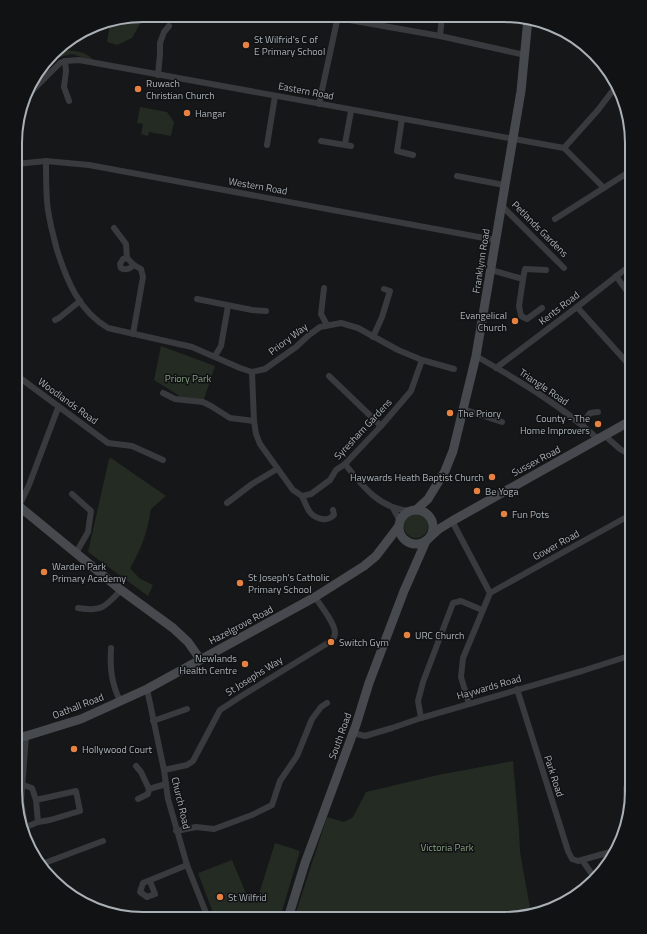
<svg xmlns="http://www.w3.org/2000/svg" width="647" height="934" font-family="'Titillium Web',sans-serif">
  <rect width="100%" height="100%" fill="#161718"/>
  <g fill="#232b23">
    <path d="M143,15H151L142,20L132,38L117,45L107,42L110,24L100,22Z"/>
    <path d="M66,50C76,51 88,52 94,61L72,54L60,57L58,54Z"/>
    <path d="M140,107L167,112L174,122L171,136L149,132L148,136L141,134L143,124L137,123Z"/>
    <path d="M161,346L215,366L203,402L181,400L178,395L154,380Z"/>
    <path d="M111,458L166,496L151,509C148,530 141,550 130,568L139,578L153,585L148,596L88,552L109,459Z"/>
    <circle cx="416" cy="526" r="12"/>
    <path d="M513,761L519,830L520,852L531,913L505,919L294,918L327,817L344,822L353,817L366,792L438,775Z"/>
    <path d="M275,843L300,851L280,918H215L198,873L232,860L250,903L257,900Z"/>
  </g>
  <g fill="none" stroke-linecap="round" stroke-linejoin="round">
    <g stroke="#383a3d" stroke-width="6">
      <path d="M338,18L440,36L525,55"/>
      <path d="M440,36L442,16"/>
      <path d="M65,61L66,71L64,87L69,101"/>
      <path d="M158,75L160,54V43L164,32L169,26"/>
      <path d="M26,97L60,63L65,61L79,60L564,148L604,188"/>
      <path d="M319,104L338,16"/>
      <path d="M402,119L397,151L413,155"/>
      <path d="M321,141L351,146"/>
      <path d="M345,144L351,111"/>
      <path d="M267,145L275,96"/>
      <path d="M564,148L598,110L617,85"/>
      <path d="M46,161C46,175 46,188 47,201C48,218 53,234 57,250C67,281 79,311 108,328L192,347L240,368L252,372L265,369L296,347L309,335L320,327L341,323L358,328L398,350L422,360L454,369"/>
      <path d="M16,164L46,161L89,165L495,240"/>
      <path d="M457,176L504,185"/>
      <path d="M501,205L564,268"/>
      <path d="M555,219L632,170"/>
      <path d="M114,228L126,244L127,258"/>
      <path d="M127,258L134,265C130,268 127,271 121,268L120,264L123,259Z"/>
      <path d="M491,270L523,279L525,269L546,270"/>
      <path d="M616,276L632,298"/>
      <path d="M523,279L519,306L521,316L527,319L542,308"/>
      <path d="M324,288L321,314L327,325"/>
      <path d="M197,299L252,310L266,311"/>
      <path d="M577,307L632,368"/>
      <path d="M55,320L59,318L80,301"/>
      <path d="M133,334L143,277L141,269L134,265"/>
      <path d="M373,337L382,317L390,291L384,289"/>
      <path d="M215,356L221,346L228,306"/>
      <path d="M476,356C518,380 562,406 598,439"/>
      <path d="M496,368L577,307L632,264"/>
      <path d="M252,372L254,421L256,434L260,444L293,490L302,496"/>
      <path d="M16,375L108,443L132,446L163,460"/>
      <path d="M329,376L381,426"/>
      <path d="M163,393L175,399L203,402L211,406L230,418L254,421"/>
      <path d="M463,409L502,422"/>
      <path d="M582,424L590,413L598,412"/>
      <path d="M604,435L620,449L632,456"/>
      <path d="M345,464C363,487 380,509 411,511"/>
      <path d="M72,494L91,511L88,532L76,553"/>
      <path d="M302,496L311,494L330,480L336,470L345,464L381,426L411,391L422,360"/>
      <path d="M302,496C307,507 309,517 322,519C327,520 330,519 334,515L333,510"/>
      <path d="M227,503L252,484L277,469"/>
      <path d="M19,506L29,485L58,408"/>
      <path d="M393,508L400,521"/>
      <path d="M452,521L490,593"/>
      <path d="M78,608C102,612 105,607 121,590"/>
      <path d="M111,648C110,668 111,682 120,701"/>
      <path d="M15,660L19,653L15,651"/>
      <path d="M147,689L164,770L168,799L187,865L208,918"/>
      <path d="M517,689L568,851L572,859L578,861L614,851"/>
      <path d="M469,704L461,677L463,658L490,593L632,514"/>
      <path d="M421,718L418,701L423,682L453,603L461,601L482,610"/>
      <path d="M153,721L187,709"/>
      <path d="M353,733L365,736L392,728L421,718L582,671L632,655"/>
      <path d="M26,736L21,801L29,849"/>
      <path d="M136,766L141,772L149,789L166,784"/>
      <path d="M164,770L187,765L193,761L220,710L243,695L331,641C333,639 335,636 335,633C335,623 320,605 315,597"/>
      <path d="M23,785L32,788L36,800L38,822L26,827"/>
      <path d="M138,799L148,794L149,789"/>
      <path d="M36,800L76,791L80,811L50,820L38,822"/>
      <path d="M630,805C626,791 623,789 632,776"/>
      <path d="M176,831L196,827L214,829L252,815L272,805L280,781L297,756L312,719L321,707L327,703"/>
      <path d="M582,860L594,877"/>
      <path d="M42,864L103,841"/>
      <path d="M150,881L155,894L147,897L140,892L143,883L187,865"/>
    </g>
    <g stroke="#46494d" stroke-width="9">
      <path d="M15,503L121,590L173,628L188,642L200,659"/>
      <circle cx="416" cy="527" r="17"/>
      <path d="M416,510L428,499L445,471L453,451L476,356L521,91L528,19"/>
      <path d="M429,538L439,529L452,521L632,420"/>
      <path d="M15,738L26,736L81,719L147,689L253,631L315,597L364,566L376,556L399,526"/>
      <path d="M288,918L305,863L356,725L369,683L404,591L426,541"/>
    </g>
  </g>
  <g fill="#e58141" stroke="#111213" stroke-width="1.5">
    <circle cx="246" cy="45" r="4"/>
    <circle cx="138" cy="89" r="4"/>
    <circle cx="187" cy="113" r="4"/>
    <circle cx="515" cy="321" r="4"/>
    <circle cx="450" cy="413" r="4"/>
    <circle cx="598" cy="424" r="4"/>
    <circle cx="492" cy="477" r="4"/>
    <circle cx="477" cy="491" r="4"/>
    <circle cx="504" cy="514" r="4"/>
    <circle cx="44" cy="572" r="4"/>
    <circle cx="240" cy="583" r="4"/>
    <circle cx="407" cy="635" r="4"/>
    <circle cx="331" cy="642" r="4"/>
    <circle cx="245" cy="664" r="4"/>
    <circle cx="74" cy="749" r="4"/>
    <circle cx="220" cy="897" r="4"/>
  </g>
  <g text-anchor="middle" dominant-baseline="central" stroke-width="3" stroke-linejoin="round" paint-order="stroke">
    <g font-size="10" fill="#a9b1b7" stroke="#111213" text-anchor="start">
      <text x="254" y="39">St Wilfrid's C of<tspan x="254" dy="12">E Primary School</tspan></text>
      <text x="146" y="83">Ruwach<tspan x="146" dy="12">Christian Church</tspan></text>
      <text x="195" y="113">Hangar</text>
      <text x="507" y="315" text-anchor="end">Evangelical<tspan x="507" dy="12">Church</tspan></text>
      <text x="458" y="413">The Priory</text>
      <text x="590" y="418" text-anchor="end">County - The<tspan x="590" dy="12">Home Improvers</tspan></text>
      <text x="484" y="477" text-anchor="end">Haywards Heath Baptist Church</text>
      <text x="485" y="491">Be Yoga</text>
      <text x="512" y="514">Fun Pots</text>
      <text x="52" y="566">Warden Park<tspan x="52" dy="12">Primary Academy</tspan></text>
      <text x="248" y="577">St Joseph's Catholic<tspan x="248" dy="12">Primary School</tspan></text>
      <text x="415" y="635">URC Church</text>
      <text x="339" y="642">Switch Gym</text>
      <text x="237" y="658" text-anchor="end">Newlands<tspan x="237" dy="12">Health Centre</tspan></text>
      <text x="82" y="749">Hollywood Court</text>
      <text x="228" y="897">St Wilfrid</text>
    </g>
    <g font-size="10" fill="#a9b1b7" stroke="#111213">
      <text transform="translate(306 91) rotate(11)">Eastern Road</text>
      <text transform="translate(258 186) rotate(10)">Western Road</text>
      <text transform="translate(540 229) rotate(45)">Petlands Gardens</text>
      <text transform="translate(481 261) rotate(-81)">Franklynn Road</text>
      <text transform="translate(559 308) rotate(-37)">Kents Road</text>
      <text transform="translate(288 339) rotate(-37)">Priory Way</text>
      <text transform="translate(544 387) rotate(34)">Triangle Road</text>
      <text transform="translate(68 401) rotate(36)">Woodlands Road</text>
      <text transform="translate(363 429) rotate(-47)">Syresham Gardens</text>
      <text transform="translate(536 461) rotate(-28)">Sussex Road</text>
      <text transform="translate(556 545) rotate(-29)">Gower Road</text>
      <text transform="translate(241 625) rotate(-28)">Hazelgrove Road</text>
      <text transform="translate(254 676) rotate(-32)">St Josephs Way</text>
      <text transform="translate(489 687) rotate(-16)">Haywards Road</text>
      <text transform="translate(78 706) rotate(-21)">Oathall Road</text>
      <text transform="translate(340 736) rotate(-70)">South Road</text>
      <text transform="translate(554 776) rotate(72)">Park Road</text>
      <text transform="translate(181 803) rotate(77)">Church Road</text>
    </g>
    <g font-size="10" fill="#88a182" stroke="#111213">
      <text x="188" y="378">Priory Park</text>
      <text x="447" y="847">Victoria Park</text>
    </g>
  </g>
  <path d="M0 0H647V934H0ZM143 22H504A121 121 0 0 1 625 143V791A121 121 0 0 1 504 912H143A121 121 0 0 1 22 791V143A121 121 0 0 1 143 22Z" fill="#111213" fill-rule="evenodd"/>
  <path fill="none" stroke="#a9b1b7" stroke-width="2" d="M143 22H504A121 121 0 0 1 625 143V791A121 121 0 0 1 504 912H143A121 121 0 0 1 22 791V143A121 121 0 0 1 143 22Z"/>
</svg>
